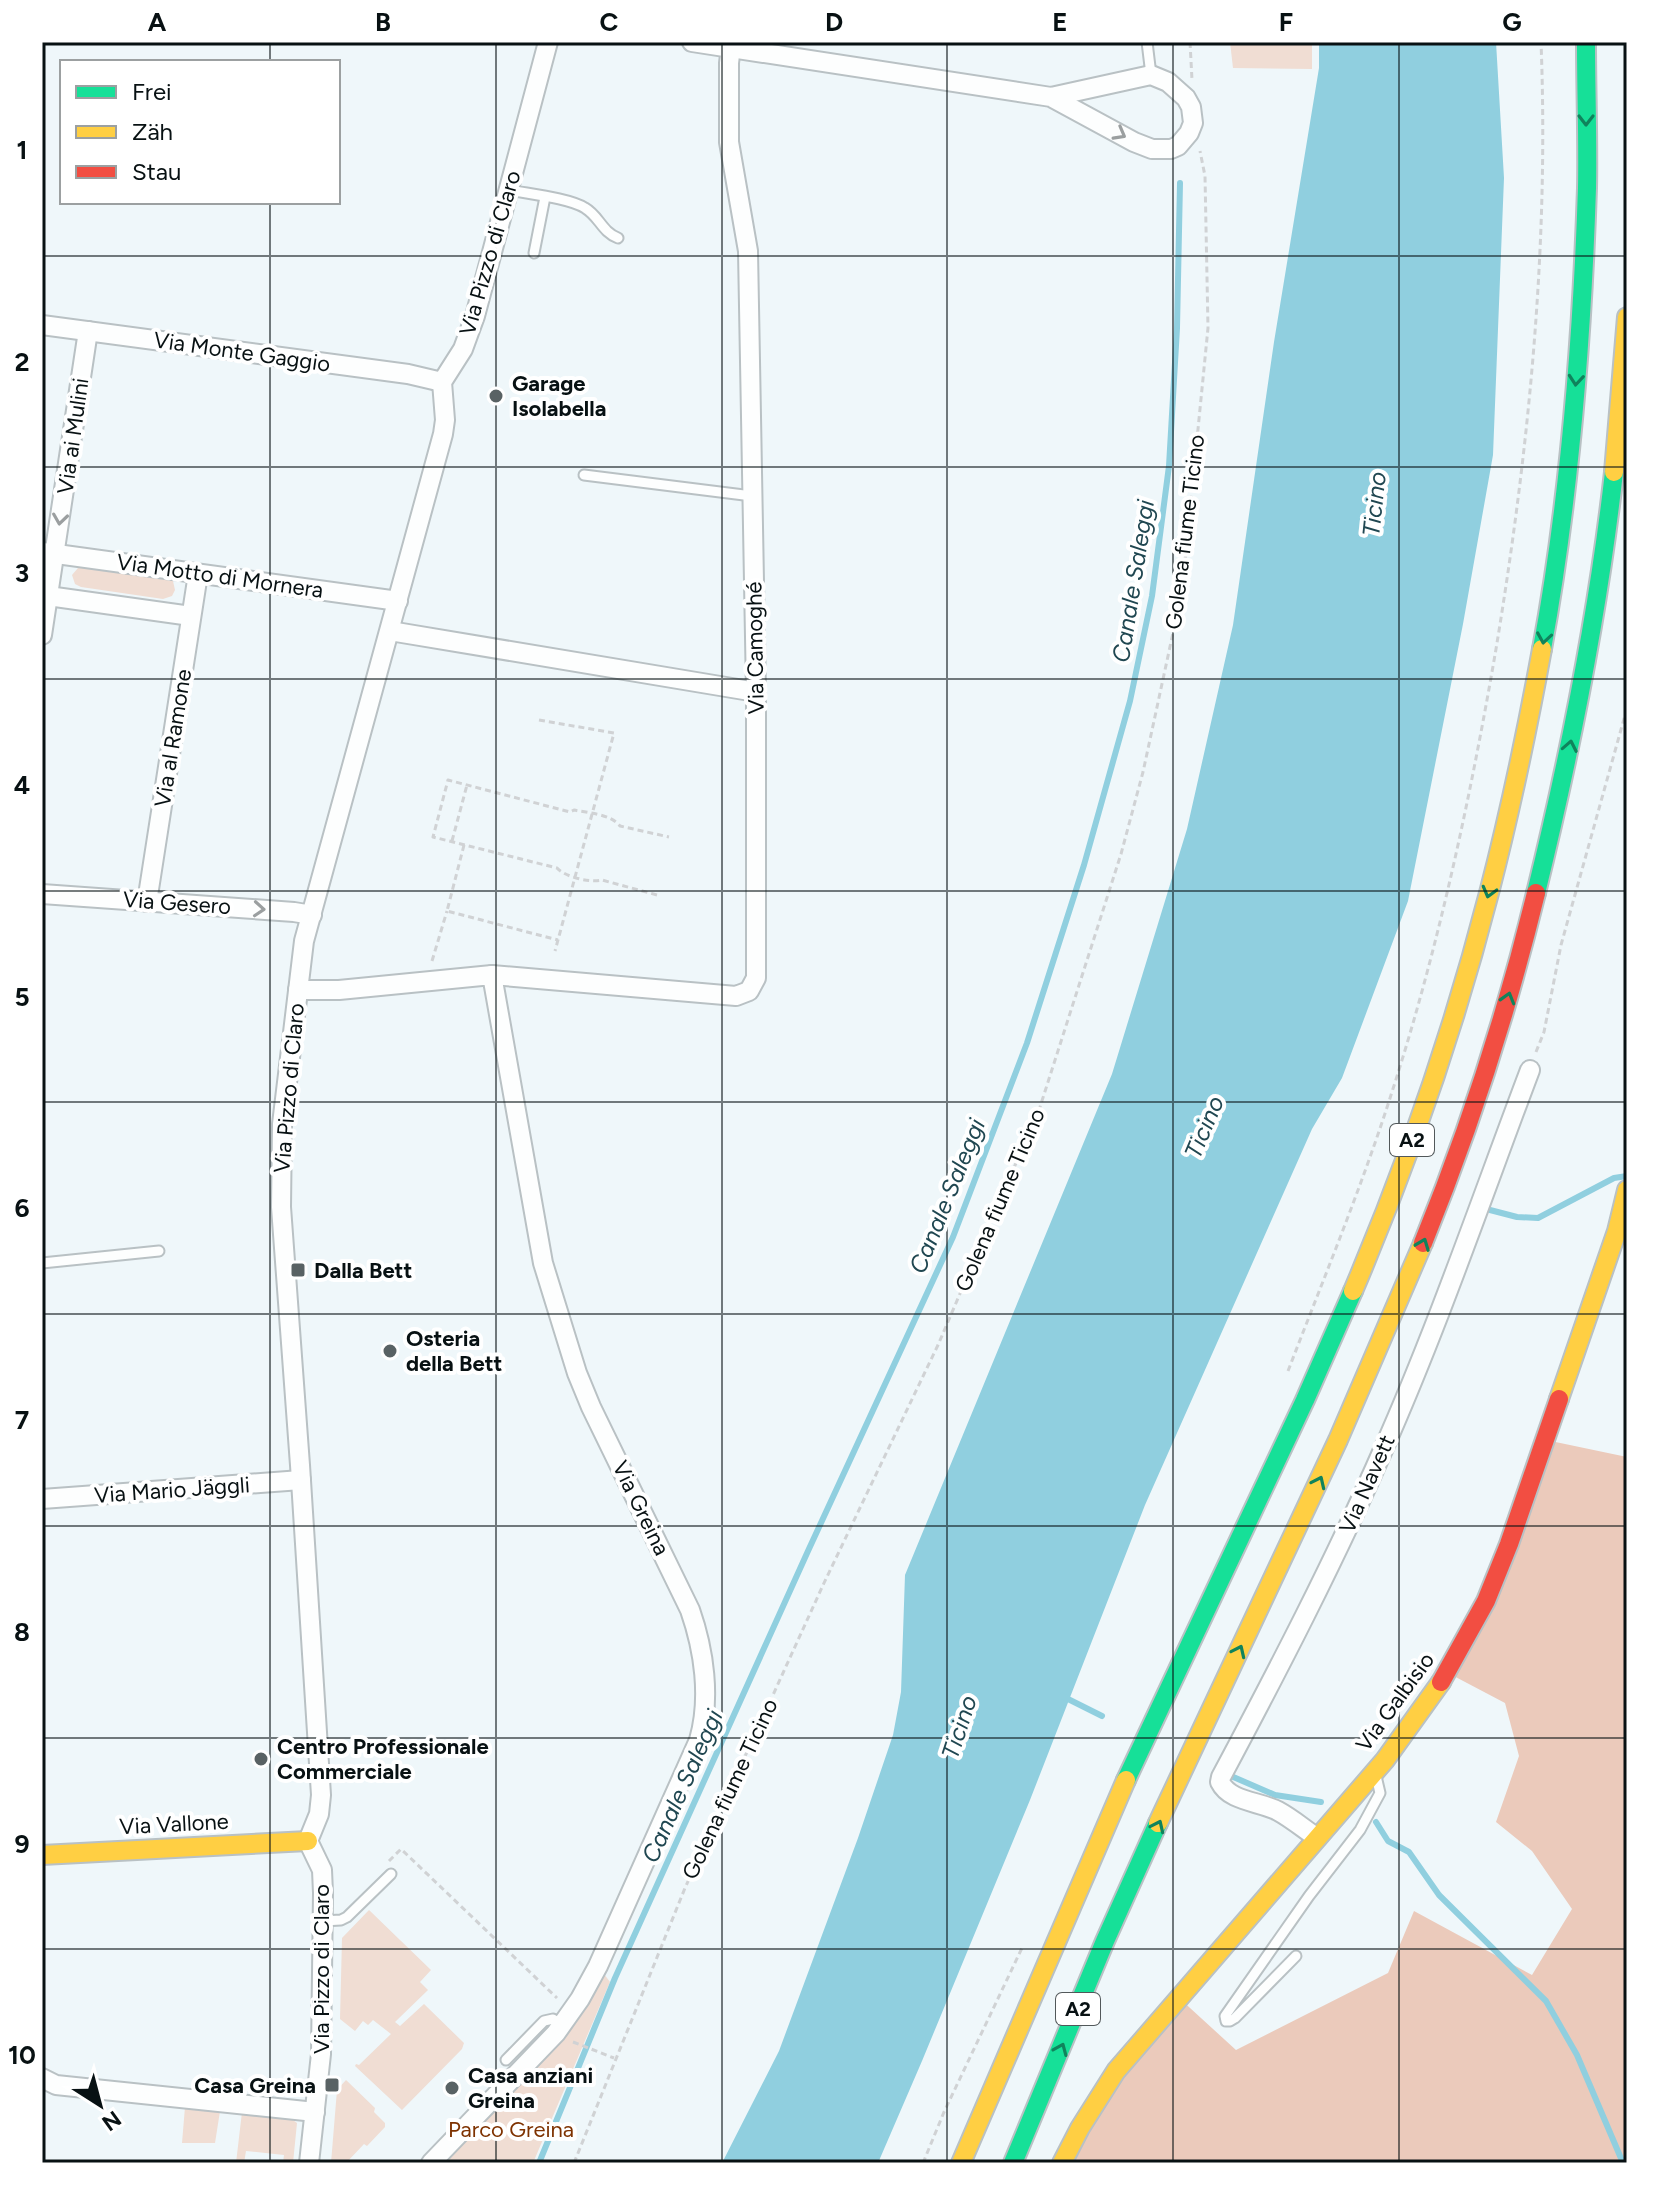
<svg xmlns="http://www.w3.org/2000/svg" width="1669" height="2205" font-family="Figtree,sans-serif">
  <rect width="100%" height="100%" fill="#eff7fa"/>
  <g fill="#f0ddd3">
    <path d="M1230,42H1312V69L1233,68Z"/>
    <path d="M84,567L167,578L173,581L175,590L172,596L163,599L81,587L75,584L72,575L78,568Z"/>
    <path d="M369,1910L431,1970L420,1982L428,1990L395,2022L400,2026L424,2004L464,2043L462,2049L402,2110L355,2066L356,2064L359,2065L391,2034L373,2020L368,2025L363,2021L355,2031L340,2019L342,1938Z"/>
    <path d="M598,1966L610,1982L533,2163H431L556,2033Z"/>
    <path d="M346,2080L375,2108L374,2112L385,2123V2127L367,2146L364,2144L346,2163H331L337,2090Z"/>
    <path d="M185,2107L220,2111L215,2143H182Z"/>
    <path d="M242,2112L290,2118L297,2123L293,2163H283L284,2155L246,2151L244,2163H236Z"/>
  </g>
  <path fill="#ebcabb" d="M1546,1440L1627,1457V2163H1062L1178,1997L1236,2050L1388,1973L1414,1911L1532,1975L1572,1909L1532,1851L1496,1822L1519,1756L1505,1703L1448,1673Z"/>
  <path fill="#90cfdf" d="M1319,42H1496L1504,178L1493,455L1463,624L1408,901L1342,1078L1312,1129L1145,1505L1030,1800L922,2061L878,2163H722L779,2051L858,1838L893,1735L901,1692L905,1575L1112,1074L1187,829L1233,625L1274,342L1319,68Z"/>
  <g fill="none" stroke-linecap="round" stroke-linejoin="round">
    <g stroke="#90cfdf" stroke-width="6">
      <path d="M1490,1210L1517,1217L1538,1218L1614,1178L1627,1176"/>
      <path d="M1062,1696L1102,1716"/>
      <path d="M1231,1776L1275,1795L1321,1802"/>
      <path d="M1376,1822L1388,1841L1409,1852L1439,1895L1546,2001L1577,2055L1623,2163"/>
      <path d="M539,2163L615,1978L808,1551L953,1237L1027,1043L1084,865L1130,701L1152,596L1169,466L1177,328L1180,183"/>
    </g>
    <g stroke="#b9c1c4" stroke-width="13">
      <g id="lane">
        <path d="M1147,42L1151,75"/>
        <path d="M509,190C529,194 569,198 585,208C599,216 602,232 618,238"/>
        <path d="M534,253L545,197"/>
        <path d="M584,475L752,496"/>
        <path d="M42,1263L159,1251"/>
        <path d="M323,1921L341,1920L347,1917L391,1874"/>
        <path d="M1296,1956L1235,2018L1230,2021H1226L1225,2016L1309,1896L1360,1830L1380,1793L1376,1776"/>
        <path d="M506,2060L544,2021L553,2019L562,2025"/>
      </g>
    </g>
    <g stroke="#b9c1c4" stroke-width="22">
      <g id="street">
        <path d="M692,42L1051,97L1134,142L1152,149H1171L1178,146L1189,133L1193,123L1191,107L1186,98L1168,82L1151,75L1051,97"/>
        <path d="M42,325L408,374L442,382"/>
        <path d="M42,552L398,601"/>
        <path d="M48,596L191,616"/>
        <path d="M390,631L756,692"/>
        <path d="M42,635L88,331"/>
        <path d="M42,894L294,912L312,915"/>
        <path d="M147,902L198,574"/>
        <path d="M492,975L736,996L749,991L756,978V692L748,251L729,142V63L731,47"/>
        <path d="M298,990H339L492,975L543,1263L577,1373L591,1407L690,1610C704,1650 711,1698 699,1740L598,1966L580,1999L556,2033L431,2163"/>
        <path d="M42,1499L301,1480"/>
        <path d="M1316,1837C1303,1828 1291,1818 1278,1811C1259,1801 1230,1802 1220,1782L1221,1777C1278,1670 1334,1562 1383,1450C1438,1326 1482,1197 1530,1070"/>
        <path d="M42,2078L56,2085L315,2112"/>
        <path d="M309,2163L321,2054L323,1893L322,1870L308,1841L319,1814L321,1795L300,1465L281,1207L282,1124L304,941L443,434L445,420L442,382L463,349L475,316L548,42"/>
      </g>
    </g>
    <g stroke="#b9c1c4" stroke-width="22">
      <g id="fast">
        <path d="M1542,649C1570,497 1582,342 1587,188C1588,140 1586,91 1586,42"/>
        <path d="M1536,893C1570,754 1598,614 1614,472"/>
        <path d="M1126,1780L1305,1400L1353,1291"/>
        <path d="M1013,2163L1105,1941L1158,1823"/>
      </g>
    </g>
    <g stroke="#b9c1c4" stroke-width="22">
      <g id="slow">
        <path d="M1614,472L1627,317"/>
        <path d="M1353,1291C1408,1162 1454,1029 1489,893C1510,812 1527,731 1542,649"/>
        <path d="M1559,1399L1617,1231L1627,1190"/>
        <path d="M1158,1823L1338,1440L1423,1243"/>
        <path d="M42,1855L308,1841"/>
        <path d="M961,2163L1126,1780"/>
        <path d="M1062,2163L1080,2128L1116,2071L1385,1760L1441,1682"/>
      </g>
    </g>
    <g stroke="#b9c1c4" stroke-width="22">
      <g id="jam">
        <path d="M1423,1243C1469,1130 1507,1012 1536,893"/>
        <path d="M1441,1682L1486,1601L1509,1544L1559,1399"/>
      </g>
    </g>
    <g stroke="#d0d2d4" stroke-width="3" stroke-dasharray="6 4" stroke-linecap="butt">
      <path d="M1190,42L1192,80"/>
      <path d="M539,720L614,733L555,951"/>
      <path d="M452,841L467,785"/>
      <path d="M464,845L447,911L558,940"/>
      <path d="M657,895L602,880C590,883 565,877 557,868L433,837L448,780L570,812L574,810C588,813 611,814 620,826L669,837"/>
      <path d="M432,961L447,911"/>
      <path d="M1536,1052L1544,1032L1561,945L1627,708"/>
      <path d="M1288,1371C1323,1280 1361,1189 1391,1095C1438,950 1470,800 1496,649C1529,449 1549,245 1541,42"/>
      <path d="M389,1861L401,1849L557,1998"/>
      <path d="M573,2042L614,2058"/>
      <path d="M574,2163L685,1888L824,1583L938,1345L1040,1107L1121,854L1143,772L1182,591L1208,328L1205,176L1200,151"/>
      <path d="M923,2163L944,2112L1022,1948"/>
    </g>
    <use href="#lane" stroke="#fdfefe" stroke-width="9"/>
    <use href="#street" stroke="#fdfefe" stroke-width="18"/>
    <use href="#fast" stroke="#16e098" stroke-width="18"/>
    <use href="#slow" stroke="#ffcf43" stroke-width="18"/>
    <use href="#jam" stroke="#f24e42" stroke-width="18"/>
  </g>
  <defs><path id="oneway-chevron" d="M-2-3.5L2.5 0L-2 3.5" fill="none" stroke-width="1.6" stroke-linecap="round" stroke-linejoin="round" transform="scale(2)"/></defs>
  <g stroke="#10835c">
    <use href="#oneway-chevron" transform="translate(1586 120) rotate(90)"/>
    <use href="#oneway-chevron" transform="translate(1576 380) rotate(95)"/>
    <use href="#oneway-chevron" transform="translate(1544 638) rotate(99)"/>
    <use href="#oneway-chevron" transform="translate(1570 746) rotate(-79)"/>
    <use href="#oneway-chevron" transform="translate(1489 892) rotate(105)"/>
    <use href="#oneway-chevron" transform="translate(1508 998) rotate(-74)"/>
    <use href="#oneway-chevron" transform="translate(1423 1244) rotate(-69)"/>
    <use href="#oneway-chevron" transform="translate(1319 1482) rotate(-65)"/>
    <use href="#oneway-chevron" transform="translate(1239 1651) rotate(-65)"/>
    <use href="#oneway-chevron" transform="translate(1158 1826) rotate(-65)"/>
    <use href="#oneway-chevron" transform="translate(1061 2049) rotate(-67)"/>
  </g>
  <g stroke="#9b9fa0">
    <use href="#oneway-chevron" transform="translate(1120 134) rotate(29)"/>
    <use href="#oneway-chevron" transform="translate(60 519) rotate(98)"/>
    <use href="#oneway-chevron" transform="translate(259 909) rotate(4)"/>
  </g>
  <path fill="none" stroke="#081113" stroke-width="2" stroke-opacity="0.55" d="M270,42V62M496,42V2163M722,42V2163M947,42V2163M1173,42V2163M1399,42V2163M270,202V2163M42,256H1627M42,467H1627M42,679H1627M42,891H1627M42,1102H1627M42,1314H1627M42,1526H1627M42,1738H1627M42,1949H1627"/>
  <g fill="#596264" stroke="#fff" stroke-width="3">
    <circle cx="496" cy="396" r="8"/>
    <rect x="290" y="1262" width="16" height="16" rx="4"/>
    <circle cx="390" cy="1351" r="8"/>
    <circle cx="261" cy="1759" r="8"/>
    <rect x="324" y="2077" width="16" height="16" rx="4"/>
    <circle cx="452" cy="2088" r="8"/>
  </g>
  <g text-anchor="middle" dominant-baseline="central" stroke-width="8" stroke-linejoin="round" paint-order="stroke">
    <g fill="#fff" stroke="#52585a" stroke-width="2">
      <rect x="1390" y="1124" width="44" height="32" rx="6"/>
      <rect x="1056" y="1993" width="44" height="32" rx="6"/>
    </g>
    <g font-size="20" font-weight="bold" fill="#081113">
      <text x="1412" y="1140">A2</text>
      <text x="1078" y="2009">A2</text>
    </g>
    <g font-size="22" fill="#081113" stroke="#fff">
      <text transform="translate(490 253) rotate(-74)">Via Pizzo di Claro</text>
      <text transform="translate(242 352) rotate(8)">Via Monte Gaggio</text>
      <text transform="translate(73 436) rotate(-82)">Via ai Mulini</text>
      <text transform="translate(1185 532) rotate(-83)">Golena fiume Ticino</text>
      <text transform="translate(220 576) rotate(8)">Via Motto di Mornera</text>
      <text transform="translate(755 648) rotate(-91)">Via Camoghé</text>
      <text transform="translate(173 738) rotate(-81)">Via al Ramone</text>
      <text transform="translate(177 903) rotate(4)">Via Gesero</text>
      <text transform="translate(289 1088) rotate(-85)">Via Pizzo di Claro</text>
      <text transform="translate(1000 1200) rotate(-67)">Golena fiume Ticino</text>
      <text transform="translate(1367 1484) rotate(-66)">Via Navett</text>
      <text transform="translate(172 1490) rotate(-4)">Via Mario Jäggli</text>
      <text transform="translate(641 1508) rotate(64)">Via Greina</text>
      <text transform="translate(1395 1702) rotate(-54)">Via Galbisio</text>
      <text transform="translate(730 1789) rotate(-65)">Golena fiume Ticino</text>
      <text transform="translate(174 1824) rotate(-3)">Via Vallone</text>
      <text transform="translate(321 1969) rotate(-90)">Via Pizzo di Claro</text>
    </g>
    <g font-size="22" font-weight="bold" fill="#081113" stroke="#fff" text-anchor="start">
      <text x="512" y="383">Garage<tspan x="512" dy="25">Isolabella</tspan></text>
      <text x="314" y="1270">Dalla Bett</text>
      <text x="406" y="1338">Osteria<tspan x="406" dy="25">della Bett</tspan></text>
      <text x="277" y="1746">Centro Professionale<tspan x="277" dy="25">Commerciale</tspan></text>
      <text x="468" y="2075">Casa anziani<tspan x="468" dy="25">Greina</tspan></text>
      <text x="316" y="2085" text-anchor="end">Casa Greina</text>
    </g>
    <g font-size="22" fill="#7e3200" stroke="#fff">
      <text x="511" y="2129">Parco Greina</text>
    </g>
    <g font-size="24" font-style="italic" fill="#204751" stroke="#fff">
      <text transform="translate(1374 504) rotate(-84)">Ticino</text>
      <text transform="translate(1133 581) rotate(-81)">Canale Saleggi</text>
      <text transform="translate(1204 1127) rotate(-67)">Ticino</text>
      <text transform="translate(947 1196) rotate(-68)">Canale Saleggi</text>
      <text transform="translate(959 1727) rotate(-72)">Ticino</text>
      <text transform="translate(682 1786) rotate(-66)">Canale Saleggi</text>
    </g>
  </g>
  <rect width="1669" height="2205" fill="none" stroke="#ffffff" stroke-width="88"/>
  <rect x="60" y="60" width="280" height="144" fill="#ffffff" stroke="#9ca0a1" stroke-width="2"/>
  <rect x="76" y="86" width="40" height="12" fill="#16e098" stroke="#9ca0a1" stroke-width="2"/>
  <text x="132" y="100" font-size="24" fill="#081113">Frei</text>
  <rect x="76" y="126" width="40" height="12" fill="#ffcf43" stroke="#9ca0a1" stroke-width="2"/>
  <text x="132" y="140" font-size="24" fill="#081113">Zäh</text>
  <rect x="76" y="166" width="40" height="12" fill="#f24e42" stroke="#9ca0a1" stroke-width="2"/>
  <text x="132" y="180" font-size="24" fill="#081113">Stau</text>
  <g transform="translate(100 2105) rotate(144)" stroke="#ffffff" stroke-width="6" paint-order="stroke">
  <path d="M0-6L14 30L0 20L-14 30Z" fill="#081113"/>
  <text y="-12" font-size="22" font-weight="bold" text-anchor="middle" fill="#081113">N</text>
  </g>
  <rect x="44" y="44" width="1581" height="2117" fill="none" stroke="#081113" stroke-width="3"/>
  <g font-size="26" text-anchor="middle" font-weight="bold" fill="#081113">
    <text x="157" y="31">A</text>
    <text x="383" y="31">B</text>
    <text x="609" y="31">C</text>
    <text x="834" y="31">D</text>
    <text x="1060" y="31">E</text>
    <text x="1286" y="31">F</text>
    <text x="1512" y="31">G</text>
    <text x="22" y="159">1</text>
    <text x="22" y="371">2</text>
    <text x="22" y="582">3</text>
    <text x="22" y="794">4</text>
    <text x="22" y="1006">5</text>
    <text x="22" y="1217">6</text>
    <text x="22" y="1429">7</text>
    <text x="22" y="1641">8</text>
    <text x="22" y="1853">9</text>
    <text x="22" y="2064">10</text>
  </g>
</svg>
